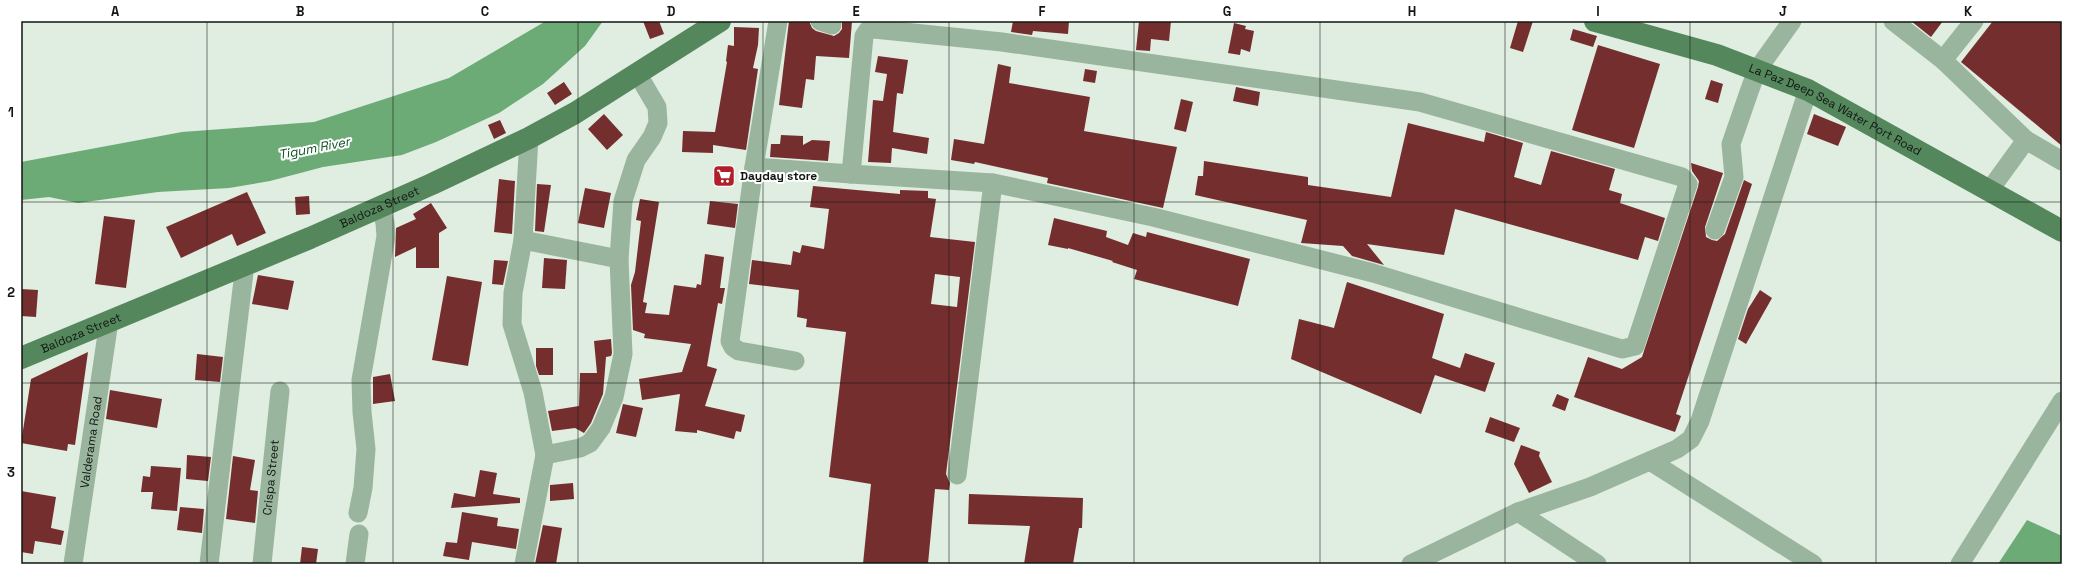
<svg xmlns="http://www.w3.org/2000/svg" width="2083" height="585" font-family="'Space Grotesk',sans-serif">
  <rect width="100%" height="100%" fill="#e0ede1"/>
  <g fill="#6caa76">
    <path d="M546,21H603L585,46L543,84L499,113L436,142L402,155L323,167L270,181L229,188L158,192L78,203L49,197L21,200V162L182,132L314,122L449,78Z"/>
    <path d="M2027,520L2062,536V564H1998Z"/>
  </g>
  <g fill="#752e2e" fill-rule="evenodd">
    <path d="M643,21H659L664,34L650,39Z"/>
    <path d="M789,21H809L812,28L816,31L834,36L839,33L842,29V21H852L849,58L816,56L814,80L806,79L802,108L779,105Z"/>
    <path d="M1013,21H1069L1068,34L1033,31L1032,35L1011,32Z"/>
    <path d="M1139,21H1171L1169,41L1151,39L1150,51L1136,50Z"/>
    <path d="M1518,21H1533L1523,52L1510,48Z"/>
    <path d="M1911,21H1943L1931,37Z"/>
    <path d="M1993,21H2062V146L1961,62Z"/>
    <path d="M1234,23L1246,26L1245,29L1254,31L1250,52L1241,49L1240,55L1228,53Z"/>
    <path d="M734,27L759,28L758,45L753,68L758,69L746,150L713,145V153L682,152L683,131L715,132L727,62L726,61L728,45L734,46Z"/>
    <path d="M1573,29L1597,36L1593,47L1570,40Z"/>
    <path d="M1598,45L1660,64L1634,148L1572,130Z"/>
    <path d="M878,56L908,60L903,94L897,93L893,132L929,138L927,154L892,148L891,163L868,162L873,100L883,101L887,74L875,72Z"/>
    <path d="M998,64L1011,67L1009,83L1090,97L1084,131L1177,147L1163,208L1047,183L1048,178L975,162L974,164L951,160L954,139L984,144Z"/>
    <path d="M1085,69L1097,71L1095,83L1083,81Z"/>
    <path d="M1711,80L1723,84L1718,103L1705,99Z"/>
    <path d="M564,82L572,94L555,105L547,93Z"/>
    <path d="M1236,87L1260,92L1258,106L1233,101Z"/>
    <path d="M1181,99L1193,102L1186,132L1174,129Z"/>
    <path d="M604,114L623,135L607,150L588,129Z"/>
    <path d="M1814,114L1846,127L1838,146L1807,134Z"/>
    <path d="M500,120L506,133L494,139L488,125Z"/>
    <path d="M1408,123L1484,142L1486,132L1523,143L1514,177L1541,185L1551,151L1615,169L1609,190L1622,194L1620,203L1665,218L1658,241L1645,237L1638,260L1455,209L1444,255L1367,244L1384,265L1352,256L1343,246L1301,243L1307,220L1195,195L1198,176H1203L1204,161L1308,177V185L1391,197Z"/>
    <path d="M781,135L803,136V145L812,140L830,141L828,161L770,157L771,144H780Z"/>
    <path d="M1691,163L1723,173L1705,227L1706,237L1712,240L1717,241L1725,234L1744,180L1752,184L1676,414L1681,416L1675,432L1574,397L1588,357L1622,369L1642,357L1698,187L1699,181L1692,171Z"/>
    <path d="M499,179L515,181L512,234L494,232Z"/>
    <path d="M537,184L551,185L544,232L535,231Z"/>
    <path d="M813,186L900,194V190L928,191V198L936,199L930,237L975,242L946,474L950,483L949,490L935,489L928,564H863L871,484L829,477L846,332L806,327L807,319L797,317L799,290L749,284L752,260L791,265L793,251L800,253L802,245L824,249L829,209L810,207ZM935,274L960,277L957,307L931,304Z"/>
    <path d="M585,188L611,193L604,228L578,223Z"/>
    <path d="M247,192L266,233L237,246L232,234L181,258L166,227Z"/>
    <path d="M309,196L310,214L296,215L295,197Z"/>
    <path d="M640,199L659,202L643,302L647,303L645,313L669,315L674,285L696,288L697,284L701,285L705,254L724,257L720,288H725L722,304L718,303L707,366L717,369L705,406L745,415L741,432L736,431L734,439L697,430V433L675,431L680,394L642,400L639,379L682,372L691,344L644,338L645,334L633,330L631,285L635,272L641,221L636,220Z"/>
    <path d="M710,201L738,204L735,228L707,224Z"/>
    <path d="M431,203L447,228L439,233V268H416V247L395,257L396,228L416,219L413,214Z"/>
    <path d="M104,216L135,220L126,288L95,284Z"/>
    <path d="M1054,218L1107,231L1106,237L1128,245L1133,233L1146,237L1147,232L1250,259L1238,306L1134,279L1137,270L1112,262L1113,261L1068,248V249L1048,245Z"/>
    <path d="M544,258L567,260L565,289L542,288Z"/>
    <path d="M494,260L508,261L503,285L492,284Z"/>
    <path d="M258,275L294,281L288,310L252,304Z"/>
    <path d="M447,276L482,282L468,366L432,360Z"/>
    <path d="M1347,282L1444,314L1432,358L1460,368L1465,353L1495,363L1485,392L1435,375L1421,414L1291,359L1299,319L1334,328Z"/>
    <path d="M21,289L38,290L36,317L21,316Z"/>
    <path d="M1760,290L1772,298L1746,344L1738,339L1748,309Z"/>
    <path d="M611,339L612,353L611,356L606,357L603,394L591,423L584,433L575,428L552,431L548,411L579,406L580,373H597L594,341Z"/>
    <path d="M536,348H553V375H539L536,366Z"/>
    <path d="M88,352L75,445L68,444L67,451L21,443L31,379Z"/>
    <path d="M197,354L223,357L220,382L195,380Z"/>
    <path d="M390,374L395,401L373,404V377Z"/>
    <path d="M110,390L162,399L157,428L106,419Z"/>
    <path d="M1557,394L1569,399L1565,411L1552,406Z"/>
    <path d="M623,404L643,408L636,437L616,433Z"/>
    <path d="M1490,417L1520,428L1514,442L1485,432Z"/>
    <path d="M1521,445L1540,452L1539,456L1552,482L1529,493L1514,464Z"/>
    <path d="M187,455L211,457L208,481L186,479Z"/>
    <path d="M233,456L255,460L250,490L258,491L255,523L226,519Z"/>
    <path d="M151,466L181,468L177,511L151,509L153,492H141L143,476L150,477Z"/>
    <path d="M480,470L497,473L493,494L520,498V503L451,508L454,493L475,497Z"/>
    <path d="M573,483L574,499L550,501V485Z"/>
    <path d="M21,491L56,497L51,528L64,531L61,545L35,541L33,554L21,552Z"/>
    <path d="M969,494L1083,498L1082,528H1079L1073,564H1024L1030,526L968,524Z"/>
    <path d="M180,507L204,509L202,533L177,530Z"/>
    <path d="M462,512L498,518L497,526L519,529L516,549L472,542L469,560L443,556L446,542L457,543Z"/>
    <path d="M543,525L562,528L556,564H535Z"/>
    <path d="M302,547L318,549L316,564H300Z"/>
  </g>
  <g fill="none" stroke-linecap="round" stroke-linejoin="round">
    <g stroke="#9ab59d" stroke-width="19">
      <path d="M778,21L754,167L730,341L733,347L739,351L795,361"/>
      <path d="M820,21L832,25"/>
      <path d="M1893,21L1943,60L2026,140L2062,161"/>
      <path d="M874,29L1002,42L1420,102L1682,177L1688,184L1635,346L1622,349L1373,273L1153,217L993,183L851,174L864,36L868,30Z"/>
      <path d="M1943,60L1974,21"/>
      <path d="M754,167L851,174"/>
      <path d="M1989,191L2026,140"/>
      <path d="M1715,230L1734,177L1731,144L1749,92L1757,70L1792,21"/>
      <path d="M523,240L619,259"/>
      <path d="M545,455L580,448L590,443L601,428L614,397L623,354L619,259L623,201L636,160L652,137L658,123L657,107L637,73"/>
      <path d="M1650,461L1813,564"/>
      <path d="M957,475L993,183"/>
      <path d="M1518,512L1597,564"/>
      <path d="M358,513L363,488L366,449L362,412L361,380L386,236L385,223L381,207"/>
      <path id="s1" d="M73,564L109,321"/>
      <path d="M209,564L245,264"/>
      <path id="s2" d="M262,564L280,391"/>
      <path d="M355,564L359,534"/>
      <path d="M524,564L545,455L533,392L512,324L513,293L523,240L529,138"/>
      <path d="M1411,564L1518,512L1590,487L1677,449L1691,439L1700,421L1808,90"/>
      <path d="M1960,564L2062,401"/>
    </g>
    <g stroke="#55875d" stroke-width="22">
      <path id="s3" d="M1595,21L1717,55L1808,90L2062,231"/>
      <path id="s4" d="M21,358L310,238L432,184L529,138L575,113L720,21"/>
    </g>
  </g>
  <path fill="none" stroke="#111612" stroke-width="1" stroke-opacity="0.55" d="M207,21V564M393,21V564M578,21V564M763,21V564M949,21V564M1134,21V564M1320,21V564M1505,21V564M1690,21V564M1876,21V564M21,202H2062M21,383H2062"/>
  <defs>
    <g id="supermarket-square" transform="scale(1.15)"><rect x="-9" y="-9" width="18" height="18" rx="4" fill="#b11f2c" stroke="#fff"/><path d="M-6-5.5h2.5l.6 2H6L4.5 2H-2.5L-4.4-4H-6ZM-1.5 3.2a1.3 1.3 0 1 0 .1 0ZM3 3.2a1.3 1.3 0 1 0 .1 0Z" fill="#fff"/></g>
  </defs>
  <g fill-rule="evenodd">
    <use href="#supermarket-square" x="724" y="176"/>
  </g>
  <g text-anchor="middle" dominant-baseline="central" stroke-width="4" stroke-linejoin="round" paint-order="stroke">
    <g font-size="12" fill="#111612" stroke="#fff">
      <text stroke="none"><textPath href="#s3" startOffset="257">La Paz Deep Sea Water Port Road</textPath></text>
      <text stroke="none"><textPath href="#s4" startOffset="389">Baldoza Street</textPath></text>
      <text stroke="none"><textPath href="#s4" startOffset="65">Baldoza Street</textPath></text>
      <text stroke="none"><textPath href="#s1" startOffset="123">Valderama Road</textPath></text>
      <text stroke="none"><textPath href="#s2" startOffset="87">Crispa Street</textPath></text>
    </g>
    <g font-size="12" font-weight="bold" fill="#111612" stroke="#fff" text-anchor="start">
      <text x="740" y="176">Dayday store</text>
    </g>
    <g font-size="13" font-style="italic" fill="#0b5322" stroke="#fff">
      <text transform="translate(314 148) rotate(-11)">Tigum River</text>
    </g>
  </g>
  <rect width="2083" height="585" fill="none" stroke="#ffffff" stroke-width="44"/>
  <rect x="22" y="22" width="2039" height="541" fill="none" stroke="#111612" stroke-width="1.5"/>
  <g font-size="13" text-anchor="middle" font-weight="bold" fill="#111612">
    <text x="115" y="16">A</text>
    <text x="300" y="16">B</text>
    <text x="485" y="16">C</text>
    <text x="671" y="16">D</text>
    <text x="856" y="16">E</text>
    <text x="1042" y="16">F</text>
    <text x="1227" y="16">G</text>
    <text x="1412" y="16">H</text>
    <text x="1598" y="16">I</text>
    <text x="1783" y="16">J</text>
    <text x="1968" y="16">K</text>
    <text x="11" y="117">1</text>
    <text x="11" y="297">2</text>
    <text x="11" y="477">3</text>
  </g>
</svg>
